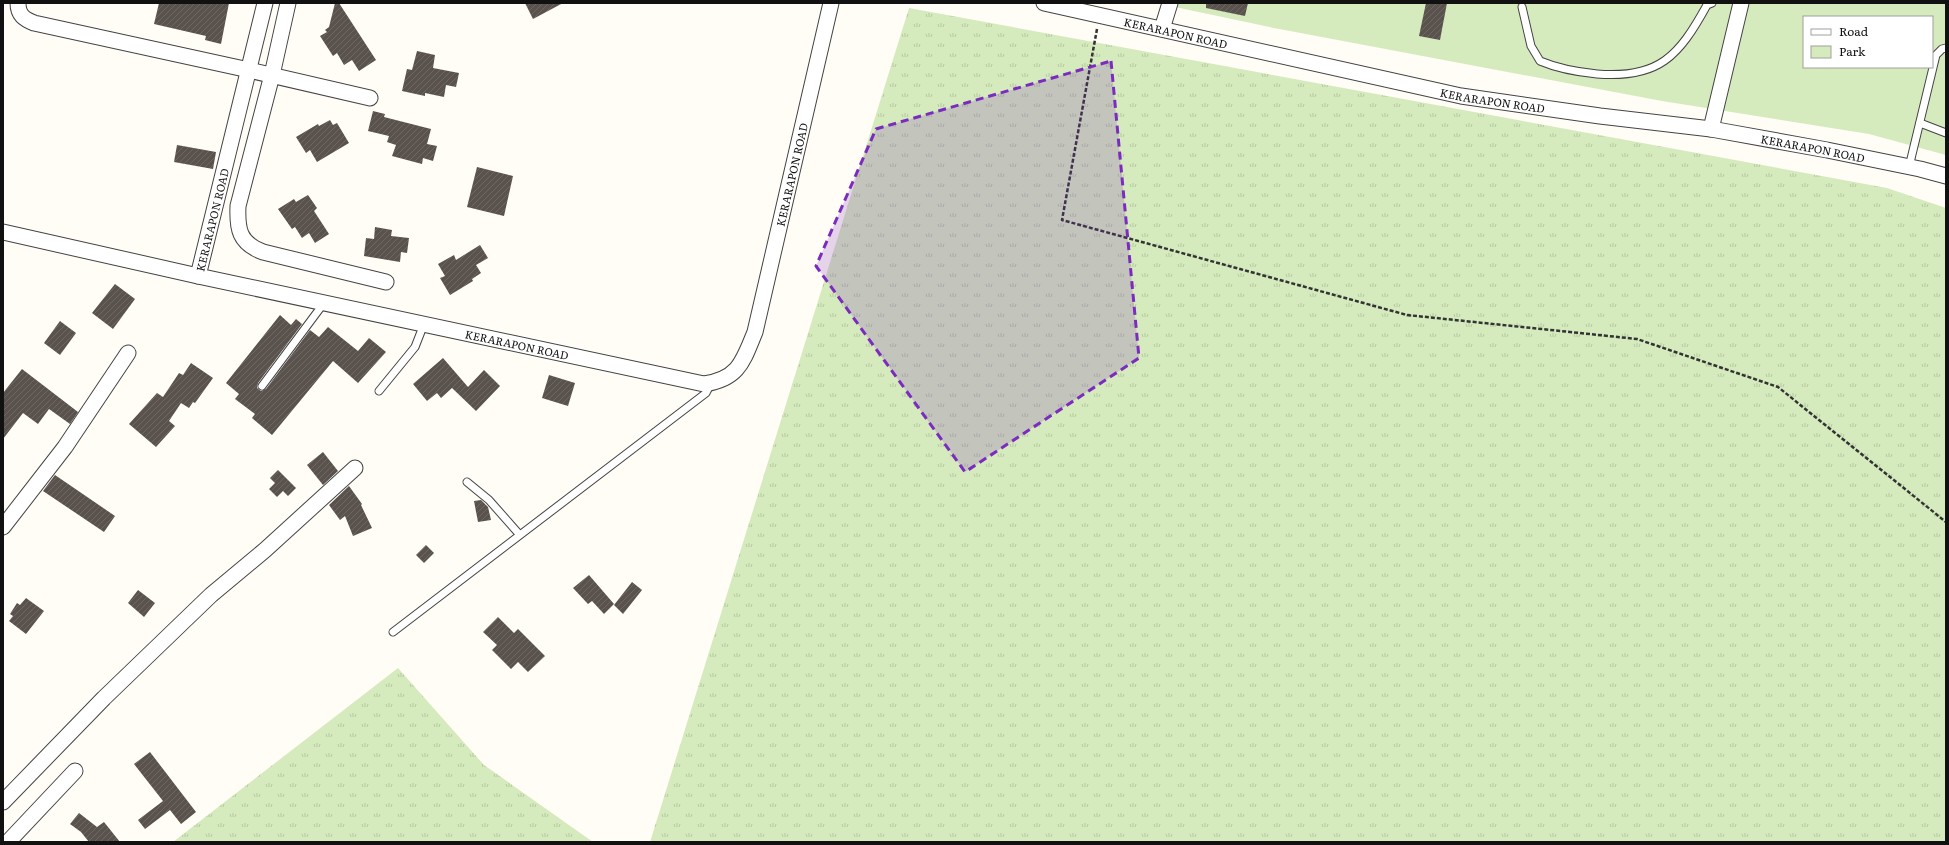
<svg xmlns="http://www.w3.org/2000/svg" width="1949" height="845" font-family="Literata,serif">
  <defs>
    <pattern id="grass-tufts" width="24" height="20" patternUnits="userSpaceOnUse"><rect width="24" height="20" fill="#d5ebbd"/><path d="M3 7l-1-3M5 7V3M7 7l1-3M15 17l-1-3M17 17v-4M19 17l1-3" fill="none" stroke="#b6c8a1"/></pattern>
    <pattern id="building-hatch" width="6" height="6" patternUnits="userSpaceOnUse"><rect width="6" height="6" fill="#5a524d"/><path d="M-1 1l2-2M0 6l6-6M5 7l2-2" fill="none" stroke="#6d6662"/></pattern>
  </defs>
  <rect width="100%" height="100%" fill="#fffdf5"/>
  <g fill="url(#grass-tufts)">
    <path d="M909,8L1887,188L1946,208V842H650Z"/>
    <path d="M398,668L484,765L593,842H173Z"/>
  </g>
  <path fill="#d5ebbd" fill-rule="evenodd" d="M1156,3H1946V155L1869,134L1662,101L1274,28ZM1804,17H1932V67H1804Z"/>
  <g fill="url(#building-hatch)">
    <path d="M159,3H229L221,44L205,40L206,36L154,24Z"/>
    <path d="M335,3H339L376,60L359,71L352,60L344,65L337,53L333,56L320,36L327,32L325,30L329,27Z"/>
    <path d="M525,3H563L533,19Z"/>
    <path d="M1206,3H1248L1245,16L1206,8Z"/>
    <path d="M1426,3H1447L1440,40L1419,36Z"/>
    <path d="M417,51L435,55L433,68L459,73L456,87L446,85L444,97L425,93V96L402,91L407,69L412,70Z"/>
    <path d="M373,111L385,114L384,117L431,129L427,144L437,146L433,161L423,158L422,164L392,156L396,145L387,142L389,136L368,131Z"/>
    <path d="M330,120L333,125L337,123L349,143L317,162L310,150L306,153L296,137L318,124L319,126Z"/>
    <path d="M177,145L216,152L213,169L174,162Z"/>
    <path d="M477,167L513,176L504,216L467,207Z"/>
    <path d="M308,195L317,208L314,211L329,234L315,243L309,233L302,238L295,227L292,229L278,209L294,199L296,202Z"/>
    <path d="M375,227L392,230L391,236L409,238L407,253L401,252L400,262L364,256L366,238L374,239Z"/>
    <path d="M480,245L488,258L476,265L481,273L472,279L473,281L450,295L440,278L445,276L438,264L454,255L456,260Z"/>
    <path d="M115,284L135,299L113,329L92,313Z"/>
    <path d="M280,315L291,325L296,319L302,324L258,383L257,388L261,391L266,389L310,330L319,337L328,327L358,351L369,338L386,352L358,383L333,361L272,435L252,418L255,414L235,399L239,394L226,383Z"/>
    <path d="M60,321L76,333L60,355L44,343Z"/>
    <path d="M443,358L468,387L484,370L500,386L476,411L452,388L441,398L437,393L427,401L413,384Z"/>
    <path d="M191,363L213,378L195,403L193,402L189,408L181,403L169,421L175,426L156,447L129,424L157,393L163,397L179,373L183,375Z"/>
    <path d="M22,369L78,412L70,424L49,409L38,424L23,413L3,439V393Z"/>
    <path d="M549,375L575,383L568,406L542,398Z"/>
    <path d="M323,452L338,471L323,485L307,465Z"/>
    <path d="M278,470L296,488L288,496L283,491L277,497L269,489L275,483L270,478Z"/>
    <path d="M55,475L115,516L104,532L43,491Z"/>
    <path d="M349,486L362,504L361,505L372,528L353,536L345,516L340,520L329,505Z"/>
    <path d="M481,500L488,507L491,520L478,522L474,501Z"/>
    <path d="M426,545L434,553L424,563L416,555Z"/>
    <path d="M589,575L614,604L604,614L592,601L588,604L573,588Z"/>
    <path d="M632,582L642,590L623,614L614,605Z"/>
    <path d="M138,590L155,603L144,617L128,603Z"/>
    <path d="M26,598L44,611L26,634L9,621L13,616L10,614L17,603L20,605Z"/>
    <path d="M498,617L514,633L518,629L545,656L528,672L518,662L511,669L492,650L497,645L483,632Z"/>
    <path d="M150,752L196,812L181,824L170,810L145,829L138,820L163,801L134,764Z"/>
    <path d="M79,813L97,827L104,822L120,842H89L81,832L70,824Z"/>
  </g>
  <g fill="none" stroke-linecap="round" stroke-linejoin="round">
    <g stroke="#444" stroke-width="9">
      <g id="lane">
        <path d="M1522,7L1531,46L1540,61C1559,69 1577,72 1597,74C1659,79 1679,56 1707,5L1712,3"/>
        <path d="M1920,123L1946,133"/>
        <path d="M1909,167L1936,55L1942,49L1946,48"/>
        <path d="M262,386L324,303"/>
        <path d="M379,391L415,347L424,324"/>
        <path d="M467,482L489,500L519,534"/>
        <path d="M393,632L706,393L711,383"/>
      </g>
    </g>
    <g stroke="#444" stroke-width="17">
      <g id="street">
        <path d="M18,3C18,15 24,19 34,23L249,70L370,98"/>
        <path d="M288,3L272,75L238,206C237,229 239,243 263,252L386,282"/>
        <path id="s1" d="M1044,3L1461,96L1600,116L1711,129L1827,150L1920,169L1946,176"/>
        <path d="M1162,29L1170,3"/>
        <path d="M1711,129L1741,3"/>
        <path id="s2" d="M3,232L198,276L704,384C739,379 743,361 755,332L831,3"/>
        <path id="s3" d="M198,276L265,3"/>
        <path d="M3,527L65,447L128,353"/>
        <path d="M3,802L104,698L211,595L265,550L355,468"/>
        <path d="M8,842L75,771"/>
      </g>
    </g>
    <path stroke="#333" stroke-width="2.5" stroke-dasharray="4 2" stroke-linecap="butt" d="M1097,29L1062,220L1407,315L1637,339L1778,387L1946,522"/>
    <use href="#lane" stroke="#fff" stroke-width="7"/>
    <use href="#street" stroke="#fff" stroke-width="15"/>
  </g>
  <path fill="#7b2cbf" fill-opacity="0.2" stroke="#7b2cbf" stroke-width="3" stroke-dasharray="8 5" stroke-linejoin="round" d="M1111,61L1139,358L965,472L816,266L876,129Z"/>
  <g text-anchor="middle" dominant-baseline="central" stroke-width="4" stroke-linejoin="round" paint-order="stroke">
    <g font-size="11" fill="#111" stroke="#fff">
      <text stroke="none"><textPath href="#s1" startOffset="135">KERARAPON ROAD</textPath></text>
      <text stroke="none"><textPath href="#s1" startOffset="459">KERARAPON ROAD</textPath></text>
      <text stroke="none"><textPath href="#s1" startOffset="783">KERARAPON ROAD</textPath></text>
      <text stroke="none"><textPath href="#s2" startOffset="957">KERARAPON ROAD</textPath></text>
      <text stroke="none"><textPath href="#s3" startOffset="58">KERARAPON ROAD</textPath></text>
      <text stroke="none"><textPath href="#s2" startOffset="526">KERARAPON ROAD</textPath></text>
    </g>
  </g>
  <rect width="1949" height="845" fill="none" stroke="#111111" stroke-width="8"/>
  <rect x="1803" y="16" width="130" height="52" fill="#ffffff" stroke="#a0a0a0"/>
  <rect x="1811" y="29" width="20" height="6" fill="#ffffff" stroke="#a0a0a0"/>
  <text x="1839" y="36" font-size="12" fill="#111111">Road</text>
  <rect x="1811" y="46" width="20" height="12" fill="#d5ebbd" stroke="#a0a0a0"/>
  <text x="1839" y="56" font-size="12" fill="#111111">Park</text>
</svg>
